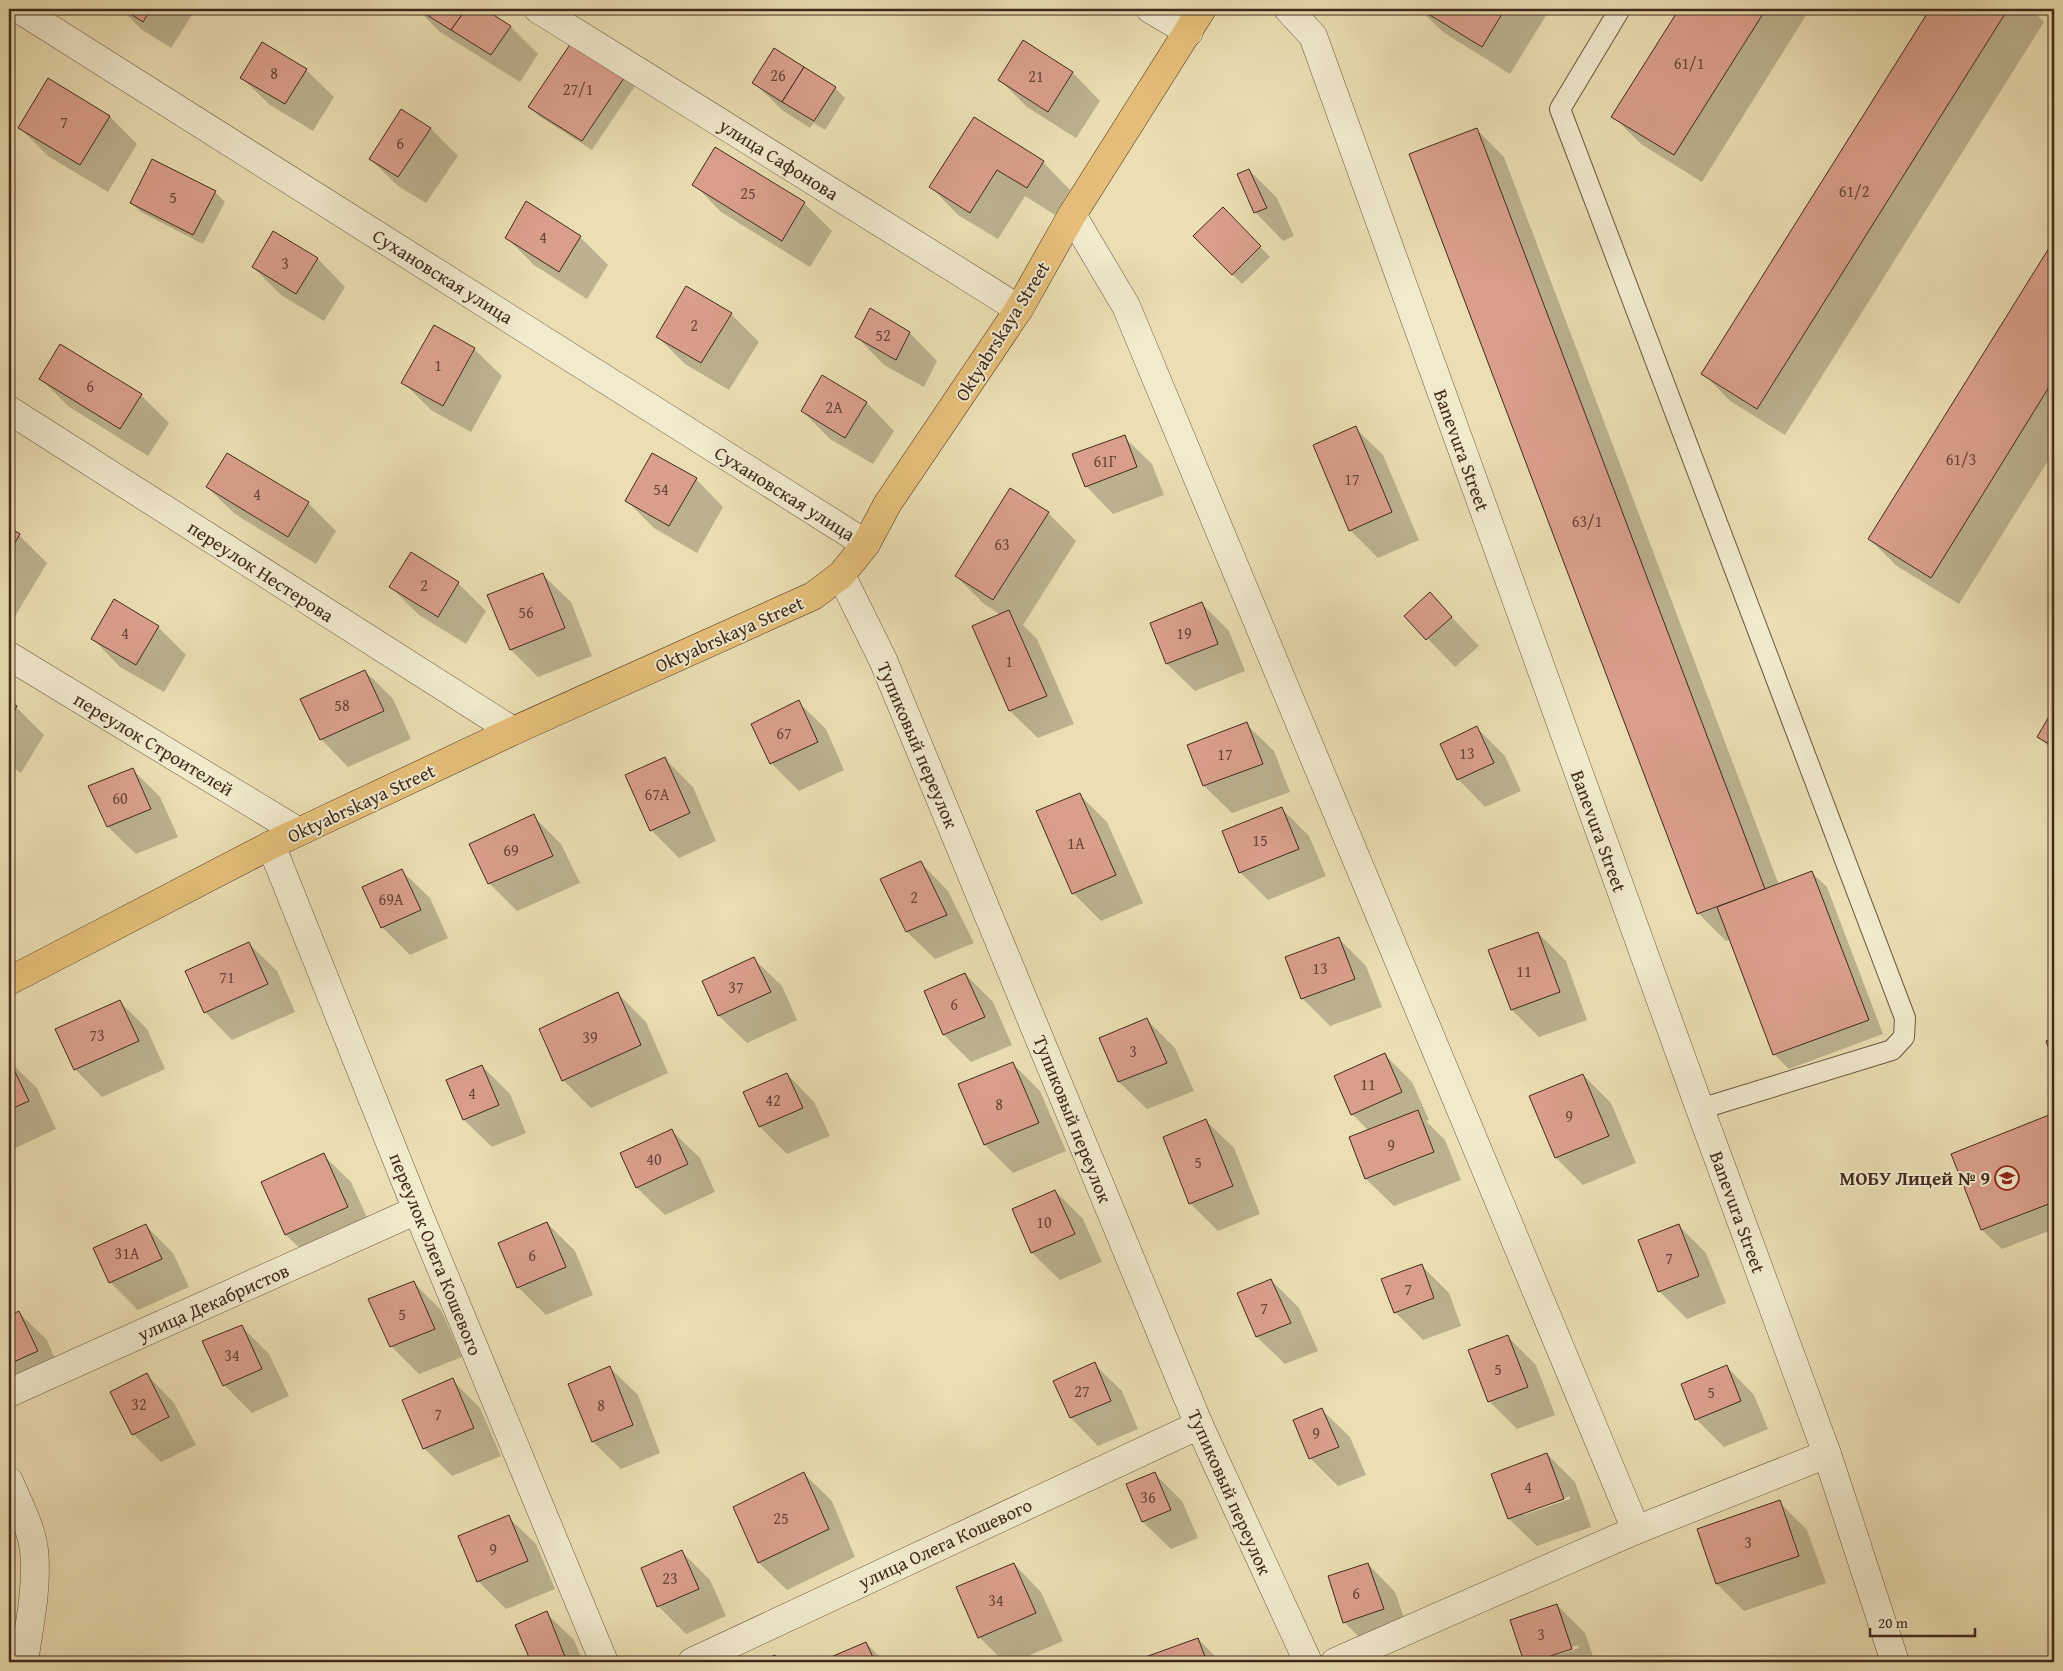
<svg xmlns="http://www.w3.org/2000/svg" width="2063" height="1671" font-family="'Gentium Book Plus',serif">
  <rect width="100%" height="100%" fill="#eadeb2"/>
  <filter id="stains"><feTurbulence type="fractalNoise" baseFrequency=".004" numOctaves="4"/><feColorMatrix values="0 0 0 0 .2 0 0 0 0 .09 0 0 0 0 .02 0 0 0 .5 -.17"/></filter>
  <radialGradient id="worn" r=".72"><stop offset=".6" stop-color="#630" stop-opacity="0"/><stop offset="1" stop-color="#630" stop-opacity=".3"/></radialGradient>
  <g fill="#0003" fill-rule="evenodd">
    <path d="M121,9H186L192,15L171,48L141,29Z"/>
    <path d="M417,9H482L511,27L538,54L520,82L440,32Z"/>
    <path d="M921,9H931L929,13Z"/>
    <path d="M1419,9H1550L1510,74L1443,32Z"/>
    <path d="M1680,9H1810L1702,182L1641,144L1613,116Z"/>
    <path d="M1931,9H2031L2044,22L1785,435L1730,401L1703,373Z"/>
    <path d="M575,39L637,83L592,150L539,116L530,107Z"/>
    <path d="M1024,42L1073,73L1100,101L1076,138L1027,107L1000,80Z"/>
    <path d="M774,50L835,88L845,98L825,130L814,123L810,128L782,110L754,82Z"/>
    <path d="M306,70L334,97L313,131L270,105L242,78Z"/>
    <path d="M110,117L137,144L108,192L48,156L20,128Z"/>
    <path d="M974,118L1043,162L1070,190L1055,215L1025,196L998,239L958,215L931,187Z"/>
    <path d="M431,129L458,156L426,203L398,186L370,159Z"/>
    <path d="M1477,130L1504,157L1779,885L1812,873L1827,887L1883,1034L1789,1069L1774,1054L1731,939L1726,941L1698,913Z"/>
    <path d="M1249,170L1277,198L1294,236L1283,241L1256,213L1239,175Z"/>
    <path d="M694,184L804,203L832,231L810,267L721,212Z"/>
    <path d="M215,192L225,202L203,244L141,212L131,203Z"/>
    <path d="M1223,209L1270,257L1242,284L1195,236Z"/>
    <path d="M274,233L318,259L345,287L324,321L281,295L253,267Z"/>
    <path d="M506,237H580L608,265L587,299L534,265Z"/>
    <path d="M2054,242V451L1959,604L1897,566L1869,539Z"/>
    <path d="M870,310L910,333L937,361L924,387L884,365L857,337Z"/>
    <path d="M731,314L759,342L729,390L685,364L657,336Z"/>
    <path d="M474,349L502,376L471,432L431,410L403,382Z"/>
    <path d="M823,377L867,403L894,431L873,464L830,439L802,411Z"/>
    <path d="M41,379L141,395L169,423L148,456L68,406Z"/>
    <path d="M1355,428L1383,455L1419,540L1378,558L1350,530Z"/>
    <path d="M1124,437L1152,464L1164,495L1113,514L1086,486Z"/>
    <path d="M696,479L723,507L697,553L654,528L626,500Z"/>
    <path d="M207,487L308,503L336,531L316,564L235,514Z"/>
    <path d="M1048,513L1076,541L1023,625L1037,639L1074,724L1038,738L1010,711L1001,615L984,604L956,576Z"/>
    <path d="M9,529L19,535L47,563L14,618L9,615Z"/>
    <path d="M543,575L571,602L592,656L538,677L511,650Z"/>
    <path d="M458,583L486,611L466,644L419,615L391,587Z"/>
    <path d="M1430,594L1479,646L1455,667L1406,616Z"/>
    <path d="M1201,603L1229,631L1245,671L1195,691L1167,664L1151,623Z"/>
    <path d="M158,627L186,655L164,692L120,667L93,639Z"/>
    <path d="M365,671L393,699L411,739L348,767L321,739Z"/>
    <path d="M798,702L826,729L844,770L799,791L771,763Z"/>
    <path d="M9,703L16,707L44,735L21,773L9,765Z"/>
    <path d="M2054,710V752L2039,737Z"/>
    <path d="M1246,724L1274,751L1290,792L1232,813L1204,786L1188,745Z"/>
    <path d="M1477,728L1505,756L1521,791L1485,807L1458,779Z"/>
    <path d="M665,759L693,787L716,841L679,858L651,830Z"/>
    <path d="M132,769L160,797L178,837L136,854L108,827L90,787Z"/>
    <path d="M1079,794L1107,822L1143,903L1101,921L1073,893Z"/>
    <path d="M1281,808L1309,836L1326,876L1268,900L1240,872Z"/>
    <path d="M533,816L561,844L580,883L517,911L489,883Z"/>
    <path d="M921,863L948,891L974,943L935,959L907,932Z"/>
    <path d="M402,871L430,898L448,938L410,955L382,927L363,888Z"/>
    <path d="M1538,933L1566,961L1587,1020L1539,1037L1512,1010Z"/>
    <path d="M1338,938L1366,966L1382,1007L1330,1026L1302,998Z"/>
    <path d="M249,944L277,971L295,1012L232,1040L205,1012Z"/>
    <path d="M754,959L782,986L797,1020L747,1043L719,1016L704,982Z"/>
    <path d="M965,974L993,1002L1012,1045L971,1062L944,1035L925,992Z"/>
    <path d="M618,994L646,1022L668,1073L591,1108L563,1080Z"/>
    <path d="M119,1001L147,1029L165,1069L102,1097L75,1069Z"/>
    <path d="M1147,1020L1175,1048L1194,1091L1147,1109L1119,1082L1101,1039Z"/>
    <path d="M1384,1054L1412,1082L1429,1120L1426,1121L1445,1140L1461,1180L1394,1206L1366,1179L1350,1138L1369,1131L1352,1114Z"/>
    <path d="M9,1061L37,1088L56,1129L9,1151Z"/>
    <path d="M1012,1063L1040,1091L1066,1151L1013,1173L985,1145L960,1085Z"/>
    <path d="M482,1066L510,1094L526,1133L492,1147L464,1120Z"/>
    <path d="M787,1074L814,1102L830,1136L787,1154L760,1127L744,1093Z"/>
    <path d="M1583,1075L1611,1103L1636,1163L1583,1185L1556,1158Z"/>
    <path d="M2054,1115V1229L2002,1249L1982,1230L1953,1155Z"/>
    <path d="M1206,1121L1234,1148L1260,1214L1218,1231L1190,1203Z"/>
    <path d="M672,1131L700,1158L715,1192L665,1215L637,1188Z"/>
    <path d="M323,1155L351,1182L375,1235L314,1262L286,1235L262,1182Z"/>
    <path d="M1055,1191L1083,1219L1102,1262L1060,1280L1032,1253L1014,1210Z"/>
    <path d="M547,1223L575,1251L593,1295L546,1315L518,1287Z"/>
    <path d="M145,1225L173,1253L189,1287L138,1310L110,1282Z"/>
    <path d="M1678,1225L1706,1253L1726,1303L1687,1319L1659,1291Z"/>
    <path d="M1421,1265L1449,1293L1461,1326L1423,1340L1395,1312Z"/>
    <path d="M1271,1280L1299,1308L1318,1351L1285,1364L1257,1337L1239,1294Z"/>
    <path d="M413,1282L441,1310L462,1357L419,1374L391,1346Z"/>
    <path d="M19,1313L47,1340L64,1379L9,1390V1317Z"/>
    <path d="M241,1326L269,1354L289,1396L252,1413L224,1385Z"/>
    <path d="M1508,1337L1536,1365L1555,1415L1517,1429L1489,1401Z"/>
    <path d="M1094,1364L1122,1391L1138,1429L1098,1446L1071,1418L1055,1381Z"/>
    <path d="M1727,1367L1754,1395L1768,1429L1724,1447L1696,1419Z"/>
    <path d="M610,1368L638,1395L660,1453L621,1469L593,1442L570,1385Z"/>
    <path d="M147,1375L174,1403L196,1445L161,1462L133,1434Z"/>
    <path d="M452,1380L480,1408L501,1456L452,1476L424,1448Z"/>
    <path d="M1322,1410L1350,1437L1366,1475L1338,1486L1310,1458Z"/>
    <path d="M1547,1454L1575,1482L1591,1527L1537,1546L1509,1519L1493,1474ZM1570,1496V1499L1523,1515V1513Z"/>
    <path d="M1154,1473L1182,1501L1198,1538L1171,1549L1143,1522Z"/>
    <path d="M804,1474L832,1501L855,1557L787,1590L759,1563L735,1508Z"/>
    <path d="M1779,1502L1807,1530L1826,1583L1744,1611L1717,1584L1698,1530Z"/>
    <path d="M508,1517L536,1544L555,1589L506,1609L478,1581Z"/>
    <path d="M682,1552L710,1580L726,1616L686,1634L658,1606Z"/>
    <path d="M1014,1564L1041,1592L1063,1641L1014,1662H1004L980,1638L958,1588Z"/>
    <path d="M1368,1564L1395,1592L1411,1637L1372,1650L1345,1623L1330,1577Z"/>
    <path d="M1557,1605L1585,1633L1595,1662H1526L1512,1621ZM1578,1645L1579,1648L1541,1661V1658Z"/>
    <path d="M546,1613L574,1640L583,1662H532L516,1625Z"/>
    <path d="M1198,1639L1221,1662H1139L1138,1661Z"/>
    <path d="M866,1643L885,1662H826V1660Z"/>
  </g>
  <g fill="#da9f8b" stroke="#41291d">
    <path d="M123,9H151L143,22Z"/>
    <path d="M417,9H466L451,30Z"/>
    <path d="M466,9H484L511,26L491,55L451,30Z"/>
    <path d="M1420,9H1505L1482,47Z"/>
    <path d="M1679,9H1766L1674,155L1611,117Z"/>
    <path d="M1930,9H2008L1757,409L1701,374Z"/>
    <path d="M575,37L628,72L582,141L528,107Z"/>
    <path d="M1023,40L1073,72L1048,112L998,80Z"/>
    <path d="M262,42L307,69L285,104L240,78Z"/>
    <path d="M774,48L804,67L782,102L752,83Z"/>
    <path d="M804,67L836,87L814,121L782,102Z"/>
    <path d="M48,78L110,116L80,165L18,128Z"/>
    <path d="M401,109L431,128L398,177L369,159Z"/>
    <path d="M974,117L1044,161L1027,188L997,170L970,213L929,187Z"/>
    <path d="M1477,128L1765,889L1697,914L1409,154Z"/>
    <path d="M715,147L805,202L782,241L692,185Z"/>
    <path d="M152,159L216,191L193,235L130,203Z"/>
    <path d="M1249,169L1267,208L1254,213L1237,174Z"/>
    <path d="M526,201L581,236L559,272L505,238Z"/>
    <path d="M1223,207L1261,246L1232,275L1193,236Z"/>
    <path d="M273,231L318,258L296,294L252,267Z"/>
    <path d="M2054,240V379L1931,578L1868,539Z"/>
    <path d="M686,286L732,313L701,363L656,337Z"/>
    <path d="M870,308L910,332L896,360L855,337Z"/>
    <path d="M434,325L475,348L443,406L401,383Z"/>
    <path d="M60,344L142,394L120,429L39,379Z"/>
    <path d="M822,375L867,402L845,438L801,411Z"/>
    <path d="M1356,426L1392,512L1349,531L1313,445Z"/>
    <path d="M1125,435L1137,467L1085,487L1072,454Z"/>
    <path d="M227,453L309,502L288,537L206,487Z"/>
    <path d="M652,453L697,478L669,526L625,501Z"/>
    <path d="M1010,488L1049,512L993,600L955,576Z"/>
    <path d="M9,527L20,534L9,553Z"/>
    <path d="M411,552L459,582L438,617L389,587Z"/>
    <path d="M543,573L565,628L510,650L487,595Z"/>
    <path d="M1430,592L1452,617L1426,640L1404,616Z"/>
    <path d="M114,599L159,626L136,665L91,639Z"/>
    <path d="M1202,602L1218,644L1166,664L1150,623Z"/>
    <path d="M1009,610L1047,696L1009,711L972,626Z"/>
    <path d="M365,670L384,711L320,740L300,699Z"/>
    <path d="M799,700L818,742L770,764L751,724Z"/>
    <path d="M9,701L17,706L9,720Z"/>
    <path d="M2054,708V747L2037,737Z"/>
    <path d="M1247,722L1263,764L1203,786L1187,745Z"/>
    <path d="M1477,726L1494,763L1457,780L1440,744Z"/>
    <path d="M665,757L690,813L650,831L625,775Z"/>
    <path d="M133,768L151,809L107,827L88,786Z"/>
    <path d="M1080,793L1116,875L1072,894L1036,811Z"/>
    <path d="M1282,807L1299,849L1239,873L1222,831Z"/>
    <path d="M534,814L553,856L488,884L469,844Z"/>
    <path d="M921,861L947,915L906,932L880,879Z"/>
    <path d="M402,869L421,910L381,928L362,887Z"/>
    <path d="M1812,871L1869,1020L1773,1055L1717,907Z"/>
    <path d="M1538,932L1560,992L1511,1010L1488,950Z"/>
    <path d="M1339,937L1355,979L1301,999L1285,957Z"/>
    <path d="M249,942L268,984L204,1013L185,971Z"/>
    <path d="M754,957L771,992L718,1016L702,981Z"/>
    <path d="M965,973L985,1017L943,1035L924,991Z"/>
    <path d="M618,992L641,1045L562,1081L539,1029Z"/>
    <path d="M120,1000L139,1041L74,1070L55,1029Z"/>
    <path d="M1147,1018L1167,1063L1118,1082L1099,1038Z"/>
    <path d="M2054,1038V1063L2046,1041Z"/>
    <path d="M1385,1053L1402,1092L1351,1115L1334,1076Z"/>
    <path d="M9,1059L29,1101L9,1110Z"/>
    <path d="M1013,1062L1039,1123L984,1145L958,1084Z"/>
    <path d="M482,1065L499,1105L463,1120L446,1080Z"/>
    <path d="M787,1073L803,1108L759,1127L743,1092Z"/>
    <path d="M1583,1074L1609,1136L1555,1158L1529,1096Z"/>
    <path d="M1418,1110L1434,1152L1365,1179L1349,1137Z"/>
    <path d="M2054,1113V1202L1981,1230L1951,1154Z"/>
    <path d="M1206,1119L1233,1186L1189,1204L1163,1137Z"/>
    <path d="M672,1129L688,1164L636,1188L620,1153Z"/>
    <path d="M324,1153L348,1207L285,1235L261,1182Z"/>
    <path d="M1055,1190L1075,1234L1031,1253L1012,1209Z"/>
    <path d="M547,1222L566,1267L517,1288L498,1243Z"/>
    <path d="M146,1224L162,1259L109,1283L93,1248Z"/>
    <path d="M1679,1224L1699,1276L1658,1292L1638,1240Z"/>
    <path d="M1422,1264L1434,1298L1394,1313L1381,1279Z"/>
    <path d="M1271,1279L1291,1323L1256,1337L1237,1293Z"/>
    <path d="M414,1281L435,1329L390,1347L368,1299Z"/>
    <path d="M19,1311L38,1351L9,1364V1316Z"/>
    <path d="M242,1325L262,1369L223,1386L202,1341Z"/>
    <path d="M1508,1335L1528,1387L1488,1402L1468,1350Z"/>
    <path d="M1095,1362L1111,1401L1070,1418L1053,1381Z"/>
    <path d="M1727,1365L1741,1401L1695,1420L1681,1384Z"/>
    <path d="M610,1366L633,1425L592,1442L568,1384Z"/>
    <path d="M147,1373L169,1417L132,1435L110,1392Z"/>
    <path d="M453,1378L474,1428L423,1449L402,1400Z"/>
    <path d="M1322,1408L1339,1447L1309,1459L1293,1420Z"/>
    <path d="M1547,1453L1564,1499L1508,1519L1491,1474Z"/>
    <path d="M804,1472L829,1529L758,1563L733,1507Z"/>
    <path d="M1155,1472L1171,1510L1142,1522L1126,1484Z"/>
    <path d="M1780,1500L1799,1556L1716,1584L1697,1529Z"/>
    <path d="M509,1515L528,1561L477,1582L458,1536Z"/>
    <path d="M682,1550L699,1589L657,1607L641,1568Z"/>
    <path d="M1014,1563L1036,1613L978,1638L956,1587Z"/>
    <path d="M1368,1563L1384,1609L1343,1623L1328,1576Z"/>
    <path d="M1557,1604L1572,1649L1532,1662H1524L1510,1620Z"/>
    <path d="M547,1611L567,1662H531L515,1625Z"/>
    <path d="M1198,1638L1207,1662H1138L1137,1660Z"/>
    <path d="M866,1642L875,1662H825L824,1660Z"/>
    <path d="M775,1655L778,1662H759Z"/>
  </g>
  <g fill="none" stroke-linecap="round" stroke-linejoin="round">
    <g stroke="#6b5642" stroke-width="22">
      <path id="service" d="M1620,9L1560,109L1905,1018L1904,1037L1892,1050L1700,1109"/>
    </g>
    <g stroke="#6b5642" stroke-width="29">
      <g id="minor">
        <path d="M19,9L866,544"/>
        <path d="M538,9L1019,309"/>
        <path d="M1150,9L1189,32"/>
        <path d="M1288,9L1313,36L1700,1109L1827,1454L1895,1662"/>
        <path d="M1072,215L1126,306L1636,1530L1335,1662"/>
        <path d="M9,410L513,731"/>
        <path d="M841,575L883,660L1199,1425L1308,1662"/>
        <path d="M9,656L299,832"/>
        <path d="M271,845L417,1210L604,1662"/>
        <path d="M9,1393L417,1210"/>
        <path d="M9,1481C18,1503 31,1526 34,1550C38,1586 29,1626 24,1662"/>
        <path d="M1636,1530L1827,1454"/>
        <path d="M692,1662L1199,1425"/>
      </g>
    </g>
    <g stroke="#41291d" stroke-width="29">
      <path id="primary" d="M9,981L271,845L513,731L813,596L841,575L866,544L888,503L1019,309L1072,215L1202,9"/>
    </g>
    <use href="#service" stroke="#f1eacd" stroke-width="20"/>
    <use href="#minor" stroke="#f1eacd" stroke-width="28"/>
    <use href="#primary" stroke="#e5bf79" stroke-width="28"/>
  </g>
  <defs>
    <g id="school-ring" transform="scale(1.25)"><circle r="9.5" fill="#f1eacd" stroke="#8f2418" stroke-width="1.5"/><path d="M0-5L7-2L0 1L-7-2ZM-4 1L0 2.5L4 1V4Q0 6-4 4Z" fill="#8f2418"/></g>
  </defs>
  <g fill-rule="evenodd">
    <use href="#school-ring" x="2007" y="1178"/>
  </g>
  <g text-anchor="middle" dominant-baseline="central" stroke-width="4" stroke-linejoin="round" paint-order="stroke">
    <g font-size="16" fill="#674638">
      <text x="1689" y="63">61/1</text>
      <text x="274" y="73">8</text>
      <text x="778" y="75">26</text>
      <text x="1036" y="76">21</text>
      <text x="578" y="89">27/1</text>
      <text x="64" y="122">7</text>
      <text x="400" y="143">6</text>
      <text x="1854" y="191">61/2</text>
      <text x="748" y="193">25</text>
      <text x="173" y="197">5</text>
      <text x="543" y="237">4</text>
      <text x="285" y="263">3</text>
      <text x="694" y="325">2</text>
      <text x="883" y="335">52</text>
      <text x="438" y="365">1</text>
      <text x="90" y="386">6</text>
      <text x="834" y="407">2А</text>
      <text x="1961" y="459">61/3</text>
      <text x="1105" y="461">61Г</text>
      <text x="1352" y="479">17</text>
      <text x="661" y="489">54</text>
      <text x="257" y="494">4</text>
      <text x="1587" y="521">63/1</text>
      <text x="1002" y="544">63</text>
      <text x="424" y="585">2</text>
      <text x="526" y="612">56</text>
      <text x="125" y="633">4</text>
      <text x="1184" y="633">19</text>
      <text x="1009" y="661">1</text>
      <text x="342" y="705">58</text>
      <text x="784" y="733">67</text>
      <text x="1467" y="753">13</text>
      <text x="1225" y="754">17</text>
      <text x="657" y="794">67А</text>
      <text x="120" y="798">60</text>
      <text x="1260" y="840">15</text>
      <text x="1076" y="843">1А</text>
      <text x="511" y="850">69</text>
      <text x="914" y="897">2</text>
      <text x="391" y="899">69А</text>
      <text x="1320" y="968">13</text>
      <text x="1524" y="971">11</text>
      <text x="227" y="977">71</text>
      <text x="736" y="987">37</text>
      <text x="954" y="1004">6</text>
      <text x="97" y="1035">73</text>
      <text x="590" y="1037">39</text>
      <text x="1133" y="1051">3</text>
      <text x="1368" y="1084">11</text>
      <text x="472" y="1093">4</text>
      <text x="773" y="1100">42</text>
      <text x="999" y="1104">8</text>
      <text x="1569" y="1116">9</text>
      <text x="1391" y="1145">9</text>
      <text x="654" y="1159">40</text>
      <text x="1198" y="1162">5</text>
      <text x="1044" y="1222">10</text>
      <text x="127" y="1253">31А</text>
      <text x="532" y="1255">6</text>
      <text x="1669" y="1258">7</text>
      <text x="1408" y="1289">7</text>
      <text x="1264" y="1308">7</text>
      <text x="402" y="1314">5</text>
      <text x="232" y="1355">34</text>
      <text x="1498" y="1369">5</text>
      <text x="1082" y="1391">27</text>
      <text x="1711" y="1392">5</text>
      <text x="139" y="1404">32</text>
      <text x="601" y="1405">8</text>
      <text x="438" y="1414">7</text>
      <text x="1316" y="1433">9</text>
      <text x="1528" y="1487">4</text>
      <text x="1148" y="1497">36</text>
      <text x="781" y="1518">25</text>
      <text x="1748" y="1542">3</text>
      <text x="493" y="1549">9</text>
      <text x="670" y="1578">23</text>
      <text x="1356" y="1593">6</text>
      <text x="996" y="1600">34</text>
      <text x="1541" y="1634">3</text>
    </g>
    <g font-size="19" fill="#41291d" stroke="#f1eacd">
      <text transform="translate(779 159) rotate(32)">улица Сафонова</text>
      <text transform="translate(443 276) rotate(32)">Сухановская улица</text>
      <text transform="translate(1002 331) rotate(-58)">Oktyabrskaya Street</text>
      <text transform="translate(1462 450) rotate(70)">Banevura Street</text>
      <text transform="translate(785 493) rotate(32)">Сухановская улица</text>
      <text transform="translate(261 571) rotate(33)">переулок Нестерова</text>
      <text transform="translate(729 634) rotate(-24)">Oktyabrskaya Street</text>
      <text transform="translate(154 744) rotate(31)">переулок Строителей</text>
      <text transform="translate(918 745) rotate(67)">Тупиковый переулок</text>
      <text transform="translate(361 803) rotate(-25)">Oktyabrskaya Street</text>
      <text transform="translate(1599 831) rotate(70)">Banevura Street</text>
      <text transform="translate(1073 1119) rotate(68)">Тупиковый переулок</text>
      <text transform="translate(1738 1212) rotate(70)">Banevura Street</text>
      <text transform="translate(436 1254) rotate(68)">переулок Олега Кошевого</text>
      <text transform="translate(213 1302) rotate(-24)">улица Декабристов</text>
      <text transform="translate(1230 1492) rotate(66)">Тупиковый переулок</text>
      <text transform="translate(945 1543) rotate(-25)">улица Олега Кошевого</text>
    </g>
    <g font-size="19" font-weight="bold" fill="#41291d" stroke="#f1eacd" text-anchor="end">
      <text x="1990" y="1178">МОБУ Лицей № 9</text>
    </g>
  </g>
  <rect width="2063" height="1671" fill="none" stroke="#eadeb2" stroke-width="30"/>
  <rect x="10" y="10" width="2043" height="1651" fill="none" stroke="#41291d" stroke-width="2.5"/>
  <rect x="15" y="15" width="2033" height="1641" fill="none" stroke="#41291d"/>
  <path d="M1870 1628v8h105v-8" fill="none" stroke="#41291d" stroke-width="2.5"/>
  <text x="1878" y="1628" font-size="15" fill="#41291d" stroke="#f1eacd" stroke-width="4" paint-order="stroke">20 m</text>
  <rect width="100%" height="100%" filter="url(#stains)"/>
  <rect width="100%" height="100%" fill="url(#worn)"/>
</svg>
